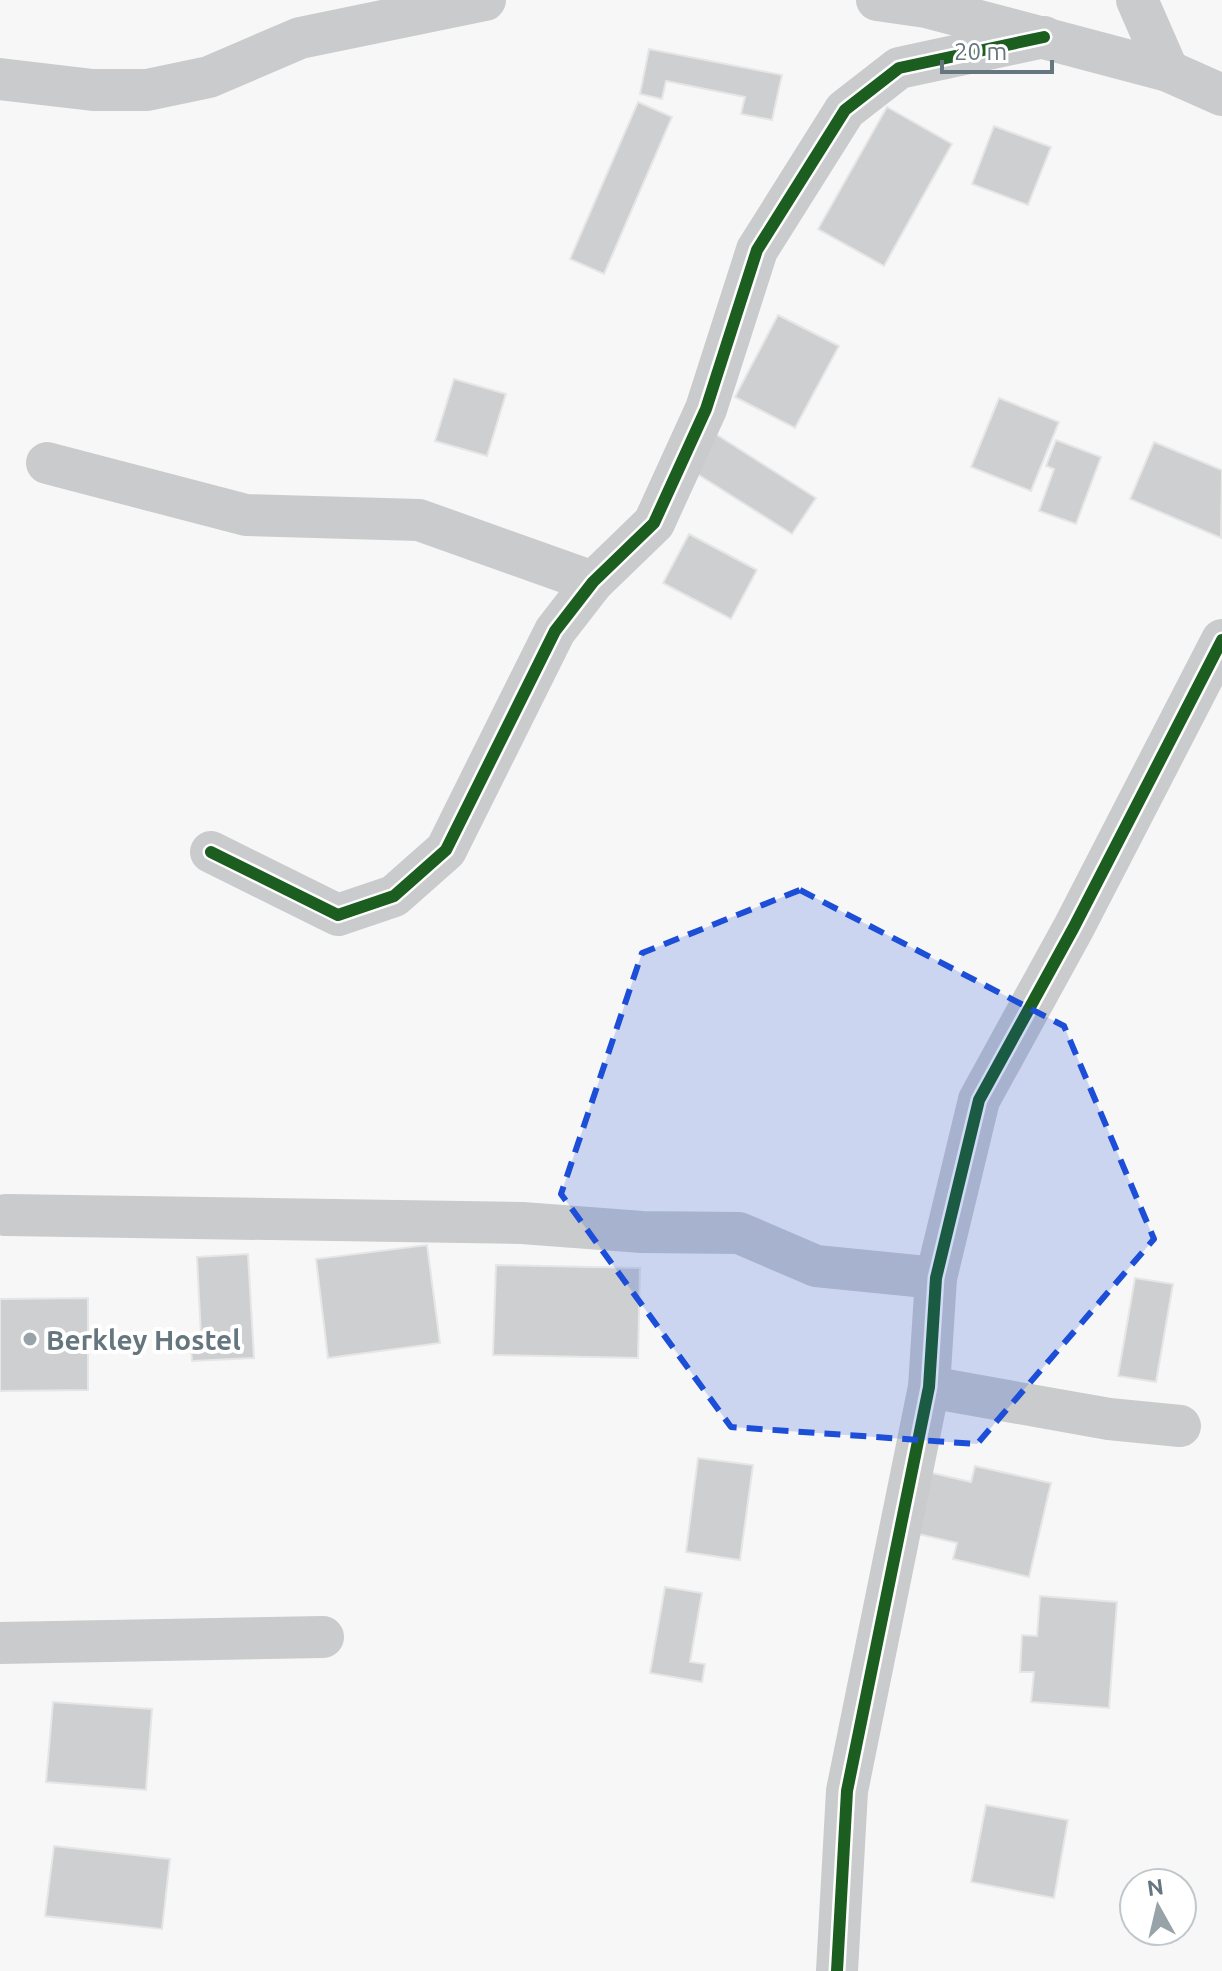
<svg xmlns="http://www.w3.org/2000/svg" width="1222" height="1971" font-family="Ubuntu,sans-serif">
  <rect width="100%" height="100%" fill="#f7f7f7"/>
  <g fill="#cecfd0" stroke="#e6e6e6" stroke-width="2">
    <path d="M649,49L782,75L772,120L741,114L745,97L666,81L662,99L640,94Z"/>
    <path d="M638,102L672,117L604,274L570,259Z"/>
    <path d="M887,107L952,144L884,266L818,229Z"/>
    <path d="M994,126L1051,147L1028,205L972,184Z"/>
    <path d="M778,315L839,346L795,428L735,397Z"/>
    <path d="M454,379L506,394L487,456L435,441Z"/>
    <path d="M999,398L1059,422L1031,491L971,467Z"/>
    <path d="M714,433L816,498L792,534L691,470Z"/>
    <path d="M1056,440L1101,457L1076,524L1039,511L1054,469L1046,466Z"/>
    <path d="M1154,442L1222,470L1221,538L1130,499Z"/>
    <path d="M689,534L757,570L731,619L663,583Z"/>
    <path d="M427,1245L440,1343L328,1358L316,1259Z"/>
    <path d="M248,1254L254,1358L192,1361L190,1336H201L197,1257Z"/>
    <path d="M496,1265L640,1268L638,1358L493,1355Z"/>
    <path d="M1135,1278L1173,1284L1156,1382L1118,1376Z"/>
    <path d="M88,1298V1390L0,1391V1299Z"/>
    <path d="M698,1458L753,1465L740,1560L686,1552Z"/>
    <path d="M975,1466L1051,1483L1029,1577L953,1559L957,1543L914,1533L928,1472L971,1482Z"/>
    <path d="M665,1587L702,1593L690,1662L705,1664L702,1682L650,1673Z"/>
    <path d="M1040,1596L1117,1602L1109,1708L1031,1702L1034,1672H1020L1022,1635L1037,1636Z"/>
    <path d="M53,1702L152,1709L146,1790L46,1782Z"/>
    <path d="M986,1805L1068,1820L1054,1898L971,1882Z"/>
    <path d="M54,1846L170,1859L162,1929L45,1916Z"/>
  </g>
  <g fill="none" stroke-linecap="round" stroke-linejoin="round">
    <g stroke="#cacbcc" stroke-width="42">
      <path d="M877,0L926,7L1168,71L1222,95"/>
      <path d="M1137,0L1168,71"/>
      <path d="M0,79L93,90H147L209,77L300,38L485,0"/>
      <path d="M47,463L246,515L419,520L593,582"/>
      <path d="M211,852L338,915L394,896L446,850L555,631L593,582L654,523L706,409L757,250L845,110L899,68L1044,37"/>
      <path d="M6,1215L522,1223L642,1232L739,1233L816,1266L936,1278"/>
      <path d="M929,1387L1109,1419L1180,1426"/>
      <path d="M0,1643L323,1637"/>
      <path d="M837,1971L847,1791L929,1387L936,1278L979,1100L1074,927L1222,640"/>
    </g>
    <g stroke="#fff" stroke-width="17">
      <g id="cycleway">
        <path d="M211,852L338,915L394,896L446,850L555,631L593,582L654,523L706,409L757,250L845,110L899,68L1044,37"/>
        <path d="M837,1971L847,1791L929,1387L936,1278L979,1100L1074,927L1222,640"/>
      </g>
    </g>
    <use href="#cycleway" stroke="#1b5e20" stroke-width="12"/>
  </g>
  <path fill="#1d4ed8" fill-opacity="0.2" stroke="#1d4ed8" stroke-width="6" stroke-dasharray="16 10" stroke-linejoin="round" d="M800,890L1064,1026L1154,1239L977,1444L731,1427L561,1194L642,953Z"/>
  <circle fill="#98a3a9" stroke="#fff" stroke-width="3" cx="30" cy="1339" r="8"/>
  <g text-anchor="middle" dominant-baseline="central" stroke-width="8" stroke-linejoin="round" paint-order="stroke">
    <g font-size="28" font-weight="bold" fill="#65767f" stroke="#fff" text-anchor="start">
      <text x="46" y="1339">Berkley Hostel</text>
    </g>
  </g>
  <g transform="translate(1158 1907) rotate(352)"><circle r="38" fill="#ffffff" stroke="#c1c8cc" stroke-width="2"/>
  <path d="M0-6L14 30L0 20L-14 30Z" fill="#98a3a9"/>
  <text y="-12" font-size="22" font-weight="bold" text-anchor="middle" fill="#65767f">N</text>
  </g>
  <path d="M942 60v12h110v-12" fill="none" stroke="#65767f" stroke-width="4"/>
  <text x="954" y="60" font-size="24" fill="#65767f" stroke="#ffffff" stroke-width="6" paint-order="stroke">20 m</text>
</svg>
